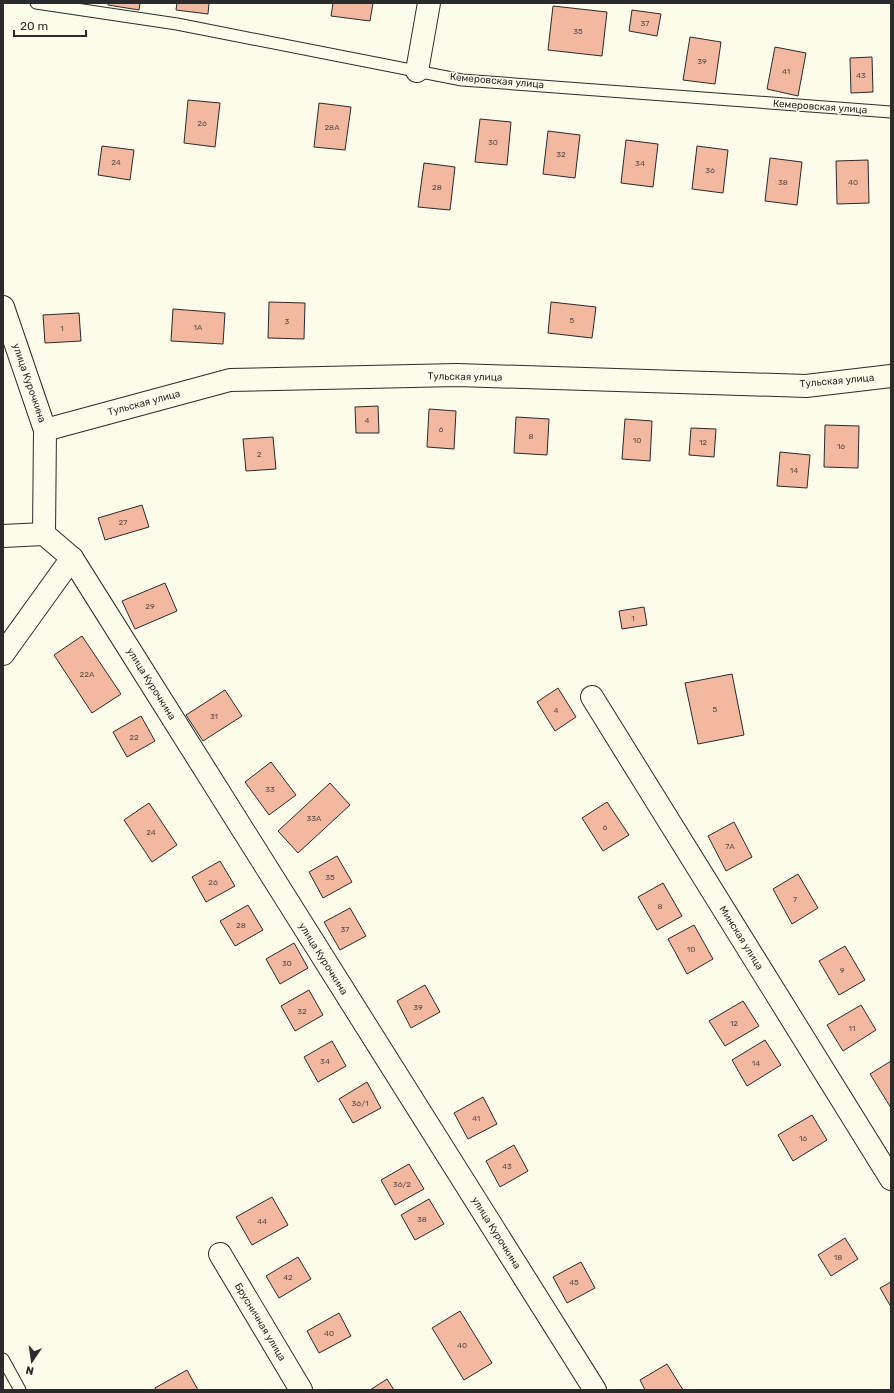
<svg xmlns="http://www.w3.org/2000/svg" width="894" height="1393" font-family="Rubik,sans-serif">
  <rect width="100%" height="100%" fill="#fdfbea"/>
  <g fill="#f2b8a0" stroke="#2b2b2b">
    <path d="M108,3H140L139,10L108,5Z"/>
    <path d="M177,3H209L208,14L176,10Z"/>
    <path d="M333,3H373L370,21L331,16Z"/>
    <path d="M553,6L607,12L602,56L548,50Z"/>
    <path d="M632,10L661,14L657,36L629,31Z"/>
    <path d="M690,37L721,42L715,84L683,80Z"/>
    <path d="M775,47L806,53L798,96L767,89Z"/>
    <path d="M872,57L873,92L851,93L850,58Z"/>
    <path d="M188,100L220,103L215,147L184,143Z"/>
    <path d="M319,103L351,107L345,150L314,147Z"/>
    <path d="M480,119L511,122L507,165L475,162Z"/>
    <path d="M548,131L580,135L575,178L543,174Z"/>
    <path d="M626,140L658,144L653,187L621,183Z"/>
    <path d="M102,146L134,150L130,180L98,175Z"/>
    <path d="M697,146L728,150L723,193L692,189Z"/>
    <path d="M770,158L802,162L797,205L765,201Z"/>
    <path d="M868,160L869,203L837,204L836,161Z"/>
    <path d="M424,163L455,167L450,210L418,207Z"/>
    <path d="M269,302L305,303L304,339L268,338Z"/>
    <path d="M551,302L596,307L592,338L548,333Z"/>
    <path d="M173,309L225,313L223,344L171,341Z"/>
    <path d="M79,313L81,341L45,343L43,315Z"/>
    <path d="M378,406L379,433H356L355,407Z"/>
    <path d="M429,409L456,411L454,449L427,447Z"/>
    <path d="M516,417L549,419L547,455L514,453Z"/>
    <path d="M625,419L652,421L650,461L622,459Z"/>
    <path d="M825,425L859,426L858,468L824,467Z"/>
    <path d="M691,428L716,429L714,457L689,455Z"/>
    <path d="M273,437L276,469L246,471L243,439Z"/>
    <path d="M780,452L810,455L807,488L777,486Z"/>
    <path d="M142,505L149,527L105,540L98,518Z"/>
    <path d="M165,583L177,611L135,629L122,601Z"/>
    <path d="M644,607L647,625L622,629L619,611Z"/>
    <path d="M82,636L121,694L92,713L54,655Z"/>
    <path d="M732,674L744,735L698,744L685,683Z"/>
    <path d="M558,688L576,717L555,731L537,702Z"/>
    <path d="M225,690L242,716L203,741L186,715Z"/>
    <path d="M141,716L155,741L127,757L113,732Z"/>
    <path d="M271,762L296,795L269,815L245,782Z"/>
    <path d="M330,783L350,805L298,853L278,831Z"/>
    <path d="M607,802L629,835L603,851L582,818Z"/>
    <path d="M149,803L177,845L152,862L124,820Z"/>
    <path d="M734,822L752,857L726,871L708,836Z"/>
    <path d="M337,856L352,882L323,898L309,872Z"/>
    <path d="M220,861L235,886L206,902L192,877Z"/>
    <path d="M798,874L818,908L792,924L773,889Z"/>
    <path d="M663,883L682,916L657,930L638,897Z"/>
    <path d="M248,905L263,930L235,946L220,921Z"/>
    <path d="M350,908L366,936L340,950L324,922Z"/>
    <path d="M694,925L713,959L687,974L668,939Z"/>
    <path d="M294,943L308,968L280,984L266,959Z"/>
    <path d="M845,946L865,980L839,995L819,961Z"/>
    <path d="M425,985L440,1012L411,1028L397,1001Z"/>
    <path d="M309,990L323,1015L295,1031L281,1006Z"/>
    <path d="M743,1001L759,1026L725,1046L709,1021Z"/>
    <path d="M861,1005L876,1030L843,1051L827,1025Z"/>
    <path d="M765,1040L781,1065L747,1086L732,1060Z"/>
    <path d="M332,1041L346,1066L318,1082L304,1057Z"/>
    <path d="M891,1061V1108L870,1074Z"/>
    <path d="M367,1082L381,1108L353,1123L339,1099Z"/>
    <path d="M483,1097L497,1124L468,1139L454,1113Z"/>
    <path d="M812,1115L827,1140L793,1161L778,1135Z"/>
    <path d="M514,1145L528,1171L500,1187L486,1161Z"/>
    <path d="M409,1164L424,1189L395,1205L381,1180Z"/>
    <path d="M272,1197L288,1225L252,1245L236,1217Z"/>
    <path d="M429,1199L444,1224L415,1240L401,1215Z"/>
    <path d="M845,1238L858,1259L831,1276L818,1255Z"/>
    <path d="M298,1257L311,1279L279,1298L266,1276Z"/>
    <path d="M581,1262L595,1288L567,1303L553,1277Z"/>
    <path d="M891,1282V1307L880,1288Z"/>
    <path d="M460,1311L492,1363L464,1380L432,1328Z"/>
    <path d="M339,1313L351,1336L319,1353L307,1331Z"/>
    <path d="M667,1364L683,1390H645L640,1380Z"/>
    <path d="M187,1370L198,1390H156L155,1388Z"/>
    <path d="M387,1379L394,1390H370Z"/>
  </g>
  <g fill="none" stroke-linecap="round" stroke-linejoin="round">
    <g stroke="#2b2b2b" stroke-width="13">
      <g id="service">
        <path d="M36,3L177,24L462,80L891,112"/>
        <path d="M3,1359L20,1390"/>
      </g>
    </g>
    <g stroke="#2b2b2b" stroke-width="24">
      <g id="minor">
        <path d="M417,71L429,3"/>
        <path d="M3,307L45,430L44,534L72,558L595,1390"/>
        <path d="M45,430L230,380L457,375L806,386L891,376"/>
        <path d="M3,536L44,534"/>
        <path d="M3,654L72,558"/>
        <path d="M592,697L891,1179"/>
        <path d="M220,1254L301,1390"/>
      </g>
    </g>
    <use href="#service" stroke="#fdfbea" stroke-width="11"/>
    <use href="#minor" stroke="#fdfbea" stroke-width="22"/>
  </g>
  <g text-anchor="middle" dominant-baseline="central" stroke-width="3" stroke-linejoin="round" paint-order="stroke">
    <g font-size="8" fill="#5d4e48">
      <text x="645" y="23">37</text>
      <text x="578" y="31">35</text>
      <text x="702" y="61">39</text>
      <text x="786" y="71">41</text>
      <text x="861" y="75">43</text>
      <text x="202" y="123">26</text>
      <text x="332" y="127">28А</text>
      <text x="493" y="142">30</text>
      <text x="561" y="154">32</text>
      <text x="116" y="162">24</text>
      <text x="640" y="163">34</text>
      <text x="710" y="170">36</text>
      <text x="783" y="182">38</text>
      <text x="853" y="182">40</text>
      <text x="437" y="187">28</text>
      <text x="572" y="320">5</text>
      <text x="287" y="321">3</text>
      <text x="198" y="327">1А</text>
      <text x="62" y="328">1</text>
      <text x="367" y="420">4</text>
      <text x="441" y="429">6</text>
      <text x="531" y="436">8</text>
      <text x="637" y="440">10</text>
      <text x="703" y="442">12</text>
      <text x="841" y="446">16</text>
      <text x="259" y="454">2</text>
      <text x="794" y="470">14</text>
      <text x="123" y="522">27</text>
      <text x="150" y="606">29</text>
      <text x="633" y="618">1</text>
      <text x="87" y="674">22А</text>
      <text x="715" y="709">5</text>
      <text x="556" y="710">4</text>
      <text x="214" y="716">31</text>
      <text x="134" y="737">22</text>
      <text x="270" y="789">33</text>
      <text x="314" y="818">33А</text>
      <text x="605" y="827">6</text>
      <text x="151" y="832">24</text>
      <text x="730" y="846">7А</text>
      <text x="330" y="877">35</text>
      <text x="213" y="882">26</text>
      <text x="795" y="899">7</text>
      <text x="660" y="906">8</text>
      <text x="241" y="925">28</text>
      <text x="345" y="929">37</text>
      <text x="691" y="949">10</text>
      <text x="287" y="963">30</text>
      <text x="842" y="970">9</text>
      <text x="418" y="1007">39</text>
      <text x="302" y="1011">32</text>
      <text x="734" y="1023">12</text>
      <text x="852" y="1028">11</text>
      <text x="325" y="1061">34</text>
      <text x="756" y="1063">14</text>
      <text x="360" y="1103">36/1</text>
      <text x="476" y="1118">41</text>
      <text x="803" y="1138">16</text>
      <text x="507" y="1166">43</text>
      <text x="402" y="1184">36/2</text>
      <text x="422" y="1219">38</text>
      <text x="262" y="1221">44</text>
      <text x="838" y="1257">18</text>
      <text x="288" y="1277">42</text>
      <text x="574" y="1282">45</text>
      <text x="329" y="1333">40</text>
      <text x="462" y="1345">40</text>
    </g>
    <g font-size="10" fill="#2b2b2b" stroke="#fdfbea">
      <text transform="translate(497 81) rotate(5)">Кемеровская улица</text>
      <text transform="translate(820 107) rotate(4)">Кемеровская улица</text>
      <text transform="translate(465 377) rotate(1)">Тульская улица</text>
      <text transform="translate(837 381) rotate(-5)">Тульская улица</text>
      <text transform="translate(29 383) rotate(71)">улица Курочкина</text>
      <text transform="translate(144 403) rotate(-15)">Тульская улица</text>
      <text transform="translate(151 684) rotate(58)">улица Курочкина</text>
      <text transform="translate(741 938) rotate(58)">Минская улица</text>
      <text transform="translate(323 959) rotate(58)">улица Курочкина</text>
      <text transform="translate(496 1233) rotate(58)">улица Курочкина</text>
      <text transform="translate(260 1322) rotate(59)">Брусничная улица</text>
    </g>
  </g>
  <rect width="894" height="1393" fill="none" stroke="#2b2b2b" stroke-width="8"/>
  <g transform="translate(32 1361) rotate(193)" stroke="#fdfbea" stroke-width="3" paint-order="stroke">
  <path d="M0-3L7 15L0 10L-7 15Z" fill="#2b2b2b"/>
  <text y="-6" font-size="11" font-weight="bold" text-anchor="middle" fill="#2b2b2b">N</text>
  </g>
  <path d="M14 30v6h72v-6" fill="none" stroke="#2b2b2b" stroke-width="2"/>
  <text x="20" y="30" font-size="12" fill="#2b2b2b" stroke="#fdfbea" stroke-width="3" paint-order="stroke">20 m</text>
</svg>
